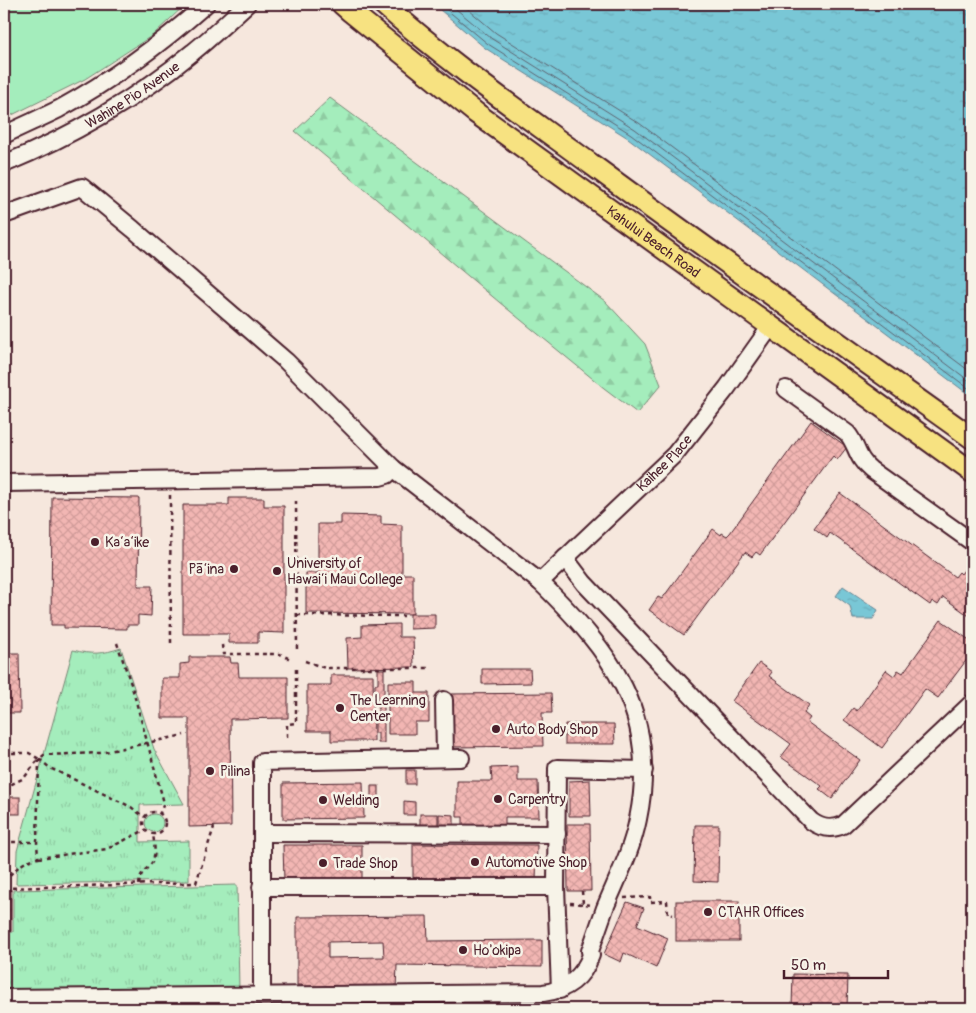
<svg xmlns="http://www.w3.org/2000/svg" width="976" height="1013" font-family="Pangolin,sans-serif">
  <defs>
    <pattern id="grass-tufts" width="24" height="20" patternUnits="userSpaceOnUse" patternTransform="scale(1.25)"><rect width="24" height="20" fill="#a4edbc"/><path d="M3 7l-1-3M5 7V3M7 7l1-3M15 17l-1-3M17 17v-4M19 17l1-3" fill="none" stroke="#8fcba2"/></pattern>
    <pattern id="forest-firs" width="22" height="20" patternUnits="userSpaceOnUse" patternTransform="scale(1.25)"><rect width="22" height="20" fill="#a4edbc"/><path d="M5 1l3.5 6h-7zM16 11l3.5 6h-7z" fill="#8fcba2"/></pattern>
    <pattern id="water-ripples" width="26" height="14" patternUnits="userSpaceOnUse" patternTransform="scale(1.25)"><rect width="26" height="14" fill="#79c7d6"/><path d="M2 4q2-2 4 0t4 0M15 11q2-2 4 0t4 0" fill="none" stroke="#6aaab8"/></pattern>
    <pattern id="building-cross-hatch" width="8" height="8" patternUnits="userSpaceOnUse" patternTransform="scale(1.25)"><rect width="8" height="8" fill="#f2b6b3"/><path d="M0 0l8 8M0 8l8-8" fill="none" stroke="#d19c9a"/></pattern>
  </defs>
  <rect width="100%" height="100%" fill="#f6e7dd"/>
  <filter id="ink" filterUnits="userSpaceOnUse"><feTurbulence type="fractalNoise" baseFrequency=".02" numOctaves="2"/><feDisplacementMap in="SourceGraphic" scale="10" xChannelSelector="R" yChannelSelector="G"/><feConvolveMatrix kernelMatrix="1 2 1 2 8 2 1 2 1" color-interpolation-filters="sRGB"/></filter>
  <g filter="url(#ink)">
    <g fill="url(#grass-tufts)" stroke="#778674">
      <path d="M121,648L154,749L184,804L140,805V842L189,841V881L16,884L17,851L73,650C91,655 103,654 121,648Z"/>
      <path d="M237,885L239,990L4,992V933L13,932V890Z"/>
    </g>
    <path fill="url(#forest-firs)" stroke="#778674" d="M330,98L605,301L645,344L661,385L637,413L604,388L499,302L295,131Z"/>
    <g fill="#a4edbc" stroke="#778674">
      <path d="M4,4H186L153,35L85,79L4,119Z"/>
      <circle cx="154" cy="823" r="9"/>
    </g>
    <g fill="url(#water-ripples)" stroke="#668492">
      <path d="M433,4H972V397L628,138L485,48Z"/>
      <path d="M843,586L878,610L873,619H853L850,606L836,596Z"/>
    </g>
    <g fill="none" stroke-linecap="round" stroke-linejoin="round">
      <g stroke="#5d626f" stroke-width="1">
        <path d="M440,4L488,44L631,134L972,391"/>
        <path d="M450,4L492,39L635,129L972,383"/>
        <path d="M462,4L496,33L639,123L972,373"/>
      </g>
    </g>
    <g fill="url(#building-cross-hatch)" stroke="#4a1f2b" fill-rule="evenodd">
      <path d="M811,421L847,447L837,460L833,456L760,555L756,552L752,557L745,552L684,635L649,610L658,597L662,599L713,529L721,535L722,533L727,536L730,533Z"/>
      <path d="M840,493L955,577L959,572L961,574L967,566L972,570V618L943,597L938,605L932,601L930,605L830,533L827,538L814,528Z"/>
      <path d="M52,497L139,498L138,586H152L151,616L138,615V625H127V629L64,628V625H51Z"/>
      <path d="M229,498H264V506H284V633L258,632V643H229V634H183V505H229Z"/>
      <path d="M341,515L381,516V524L402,525V574H413V614L306,613V573H318V524H341Z"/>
      <path d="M410,614H435V628L410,629Z"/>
      <path d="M941,620L972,642V658L971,660L968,658L938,698L925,689L882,748L844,720L853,708L857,711L886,670L894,676L898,670L903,673Z"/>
      <path d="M399,624V637H413L414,667L348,668L347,638L362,637V625Z"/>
      <path d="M4,653H19L20,713H4Z"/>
      <path d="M189,657H230L231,663H238L239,677H288V718L230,719L231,826L189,827V718H162V678H180V664L189,663Z"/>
      <path d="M759,663L772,672L769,676L809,705L804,713L810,718L807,722L860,760L832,799L819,789L822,786L781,757L791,744L732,701Z"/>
      <path d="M378,669H384V743H378V733H375V721H378V691H375V684H378Z"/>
      <path d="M482,669H530L531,683L482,684Z"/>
      <path d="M331,675H373L374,741H331V731H307V685H331Z"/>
      <path d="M388,682H416V693H429V722H415V734H388Z"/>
      <path d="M551,693L552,713H542L543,746L450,747L449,694Z"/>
      <path d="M565,724H614L615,744H565Z"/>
      <path d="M518,767V781H538L539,817H505V831H463V817H457V781H492L491,768Z"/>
      <rect x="406" y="770" width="9" height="14"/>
      <path d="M590,780L591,816H569V781Z"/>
      <path d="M363,782L364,818L283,819V783Z"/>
      <rect x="371" y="786" width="8" height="13"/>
      <rect x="4" y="797" width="16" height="17"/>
      <path d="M404,801L415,802V815H404Z"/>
      <rect x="420" y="814" width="18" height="16"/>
      <path d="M439,814L454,815V827H439Z"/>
      <path d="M567,824H590L591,891H568Z"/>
      <path d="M695,825H719L718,882L694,881Z"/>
      <path d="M413,844L537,845L536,881L413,879Z"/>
      <path d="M283,845H362V881H284Z"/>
      <rect x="4" y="890" width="7" height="41"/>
      <rect x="676" y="901" width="63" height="40"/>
      <path d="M627,902L644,908L637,925L668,938L656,968L624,953L621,962L604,954Z"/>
      <path d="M427,916L428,941L542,940V967L397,965L396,989L303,990L302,985H297V917ZM383,941L384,957L328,958V942Z"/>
      <path d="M793,974L848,975L847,1008L792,1007Z"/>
    </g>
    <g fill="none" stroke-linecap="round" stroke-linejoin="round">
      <g stroke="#4a1f2b" stroke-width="20">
        <g id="minor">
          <path d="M4,135C22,126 41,118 59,109C112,80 161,44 206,4"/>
          <path id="s1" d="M4,164C70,137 138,98 193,52C212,37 229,20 247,4"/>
          <path d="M4,215L82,187L133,229L286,361L393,468L540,582C611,652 660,713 638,819C632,850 617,879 605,908C600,922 595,937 590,951L591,955C583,978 567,990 543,993L4,998"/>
          <path d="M786,389L847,433C857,444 856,458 871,470L972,542"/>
          <path d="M4,483L380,477L387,475L393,468"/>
          <path d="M565,558L584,583L811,821C822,829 832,830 843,825L972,703"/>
          <path id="s2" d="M540,582L675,454L727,388L771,326"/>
          <path d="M444,700L445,757"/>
          <path d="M262,833L557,834"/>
          <path d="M261,887H556"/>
          <path d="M560,990L556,887L557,768L644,770"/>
          <path d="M262,995V762L461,758"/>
        </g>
      </g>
      <g stroke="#4a1f2b" stroke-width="24">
        <g id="major">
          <path id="s3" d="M342,4L351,12L476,113L972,472"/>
          <path d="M383,4C449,63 523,114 595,167C720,259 846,348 972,438"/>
        </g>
      </g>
      <g stroke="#4a1f2b" stroke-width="2.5" stroke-dasharray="4 4" stroke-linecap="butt">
        <path d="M170,495L171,643"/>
        <path d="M296,501L297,653"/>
        <path d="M297,615L404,616"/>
        <path d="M117,643L132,687L164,803L160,813"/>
        <path d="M222,645L223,654H280L290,659"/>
        <path d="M305,661L325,668H429"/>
        <path d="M287,737V724L296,723V669"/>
        <path d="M4,753H29L39,759L44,755L100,753L184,735"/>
        <path d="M39,759L50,768L131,807L144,817"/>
        <path d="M4,788L24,778L38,760"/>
        <circle cx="154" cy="823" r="11"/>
        <path d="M4,842H37L39,760"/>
        <path d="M38,858L107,849L145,830"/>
        <path d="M4,881C14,871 23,860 38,858L37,842"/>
        <path d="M139,885C141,867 148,872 153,860C156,853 154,842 153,834"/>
        <path d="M4,888L196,883L214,827"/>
        <path d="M582,891L583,904L591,905"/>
        <path d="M624,898L650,897V902L667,901L668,914L673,915"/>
        <path d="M570,903L583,904"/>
      </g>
      <use href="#minor" stroke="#f7f3e8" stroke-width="16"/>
      <use href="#major" stroke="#f7e281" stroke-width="20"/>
    </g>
  </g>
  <g fill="#4a1f2b" stroke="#f7f3e8" stroke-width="2">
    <circle cx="95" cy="542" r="5"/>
    <circle cx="234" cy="569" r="5"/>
    <circle cx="277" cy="571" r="5"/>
    <circle cx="340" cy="708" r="5"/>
    <circle cx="496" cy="729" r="5"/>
    <circle cx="210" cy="771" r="5"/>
    <circle cx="498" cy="799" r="5"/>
    <circle cx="323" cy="800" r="5"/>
    <circle cx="475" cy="862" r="5"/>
    <circle cx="323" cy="863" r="5"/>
    <circle cx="708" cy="912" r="5"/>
    <circle cx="463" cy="950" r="5"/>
  </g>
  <g text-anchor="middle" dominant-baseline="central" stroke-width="5" stroke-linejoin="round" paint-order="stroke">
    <g font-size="14" fill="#4a1f2b" stroke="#f7f3e8">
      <text stroke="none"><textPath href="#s1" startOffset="146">Wahine Pio Avenue</textPath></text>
      <text stroke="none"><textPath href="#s3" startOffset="392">Kahului Beach Road</textPath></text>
      <text stroke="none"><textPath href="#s2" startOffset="172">Kaihee Place</textPath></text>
    </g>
    <g font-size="14" fill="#4a1f2b" stroke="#f7f3e8" text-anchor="start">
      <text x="105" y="542">Ka‘a‘ike</text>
      <text x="287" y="563">University of<tspan x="287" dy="16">Hawai‘i Maui College</tspan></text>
      <text x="224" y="569" text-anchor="end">Pā‘ina</text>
      <text x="350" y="700">The Learning<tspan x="350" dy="16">Center</tspan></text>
      <text x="506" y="729">Auto Body Shop</text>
      <text x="220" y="771">Pilina</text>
      <text x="508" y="799">Carpentry</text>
      <text x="333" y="800">Welding</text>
      <text x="485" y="862">Automotive Shop</text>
      <text x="333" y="863">Trade Shop</text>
      <text x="718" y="912">CTAHR Offices</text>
      <text x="473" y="950">Ho'okipa</text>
    </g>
  </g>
  <rect width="976" height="1013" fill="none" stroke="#f7f3e8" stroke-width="20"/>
  <rect x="10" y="10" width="956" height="993" fill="none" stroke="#4a1f2b" stroke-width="2" filter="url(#ink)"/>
  <path d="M784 970v8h104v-8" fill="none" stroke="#4a1f2b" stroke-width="2.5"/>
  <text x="791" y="970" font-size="15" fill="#4a1f2b" stroke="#f7f3e8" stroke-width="4" paint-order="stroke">50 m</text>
</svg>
